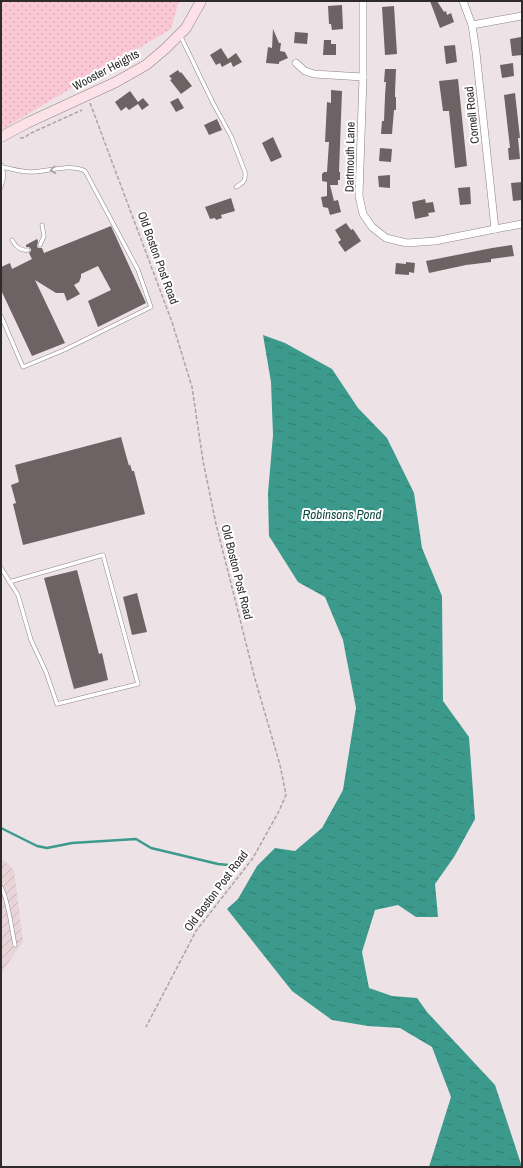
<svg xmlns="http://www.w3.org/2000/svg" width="523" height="1168" font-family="'Archivo Narrow',sans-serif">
  <defs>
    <pattern id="industrial-furrows" width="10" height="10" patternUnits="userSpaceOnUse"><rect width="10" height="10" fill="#e8d4d9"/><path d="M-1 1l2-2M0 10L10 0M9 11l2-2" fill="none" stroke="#c7b6ba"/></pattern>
    <pattern id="park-dots" width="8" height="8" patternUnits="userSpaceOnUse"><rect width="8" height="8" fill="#fac8d5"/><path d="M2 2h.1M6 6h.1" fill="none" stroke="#d7acb7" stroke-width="1.8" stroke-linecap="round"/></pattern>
    <pattern id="water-ripples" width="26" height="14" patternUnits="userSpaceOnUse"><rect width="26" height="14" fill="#3b9a8b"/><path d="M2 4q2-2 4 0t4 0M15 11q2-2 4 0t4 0" fill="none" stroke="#327e72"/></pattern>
  </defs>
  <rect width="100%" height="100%" fill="#ede2e5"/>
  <path fill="url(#industrial-furrows)" d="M1,858L14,870L23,942L1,973Z"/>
  <path fill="url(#park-dots)" d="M1,1H179L171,29L1,130Z"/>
  <path fill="url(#water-ripples)" d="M263,335L285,343L332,369L358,408L387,438L414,493L422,548L442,596L443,701L469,737L475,819L454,857L435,884L438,917H416L398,905L375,910L362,952L369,988L392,996L417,998L427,1012L495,1085L522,1167H429L451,1097L432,1047L400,1028L368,1026L332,1020L292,991L227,909L238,899L257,866L275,848L295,851L322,828L343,790L356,708L343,640L325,597L298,582L269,536L268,493L273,435L271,382Z"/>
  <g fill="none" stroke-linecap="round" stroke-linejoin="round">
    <path stroke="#3b9a8b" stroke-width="2.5" d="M1,828L37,846L47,848L72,843L136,839L151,848L218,864L239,866"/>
  </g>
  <g fill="#6d6365">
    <path d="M430,1H437L444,12L446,11L447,15L451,13L454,22L440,28Z"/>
    <path d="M342,5L343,29L332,30L331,24H329L328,6Z"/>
    <path d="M394,6L397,54L385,55L382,7Z"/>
    <path d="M273,29L279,43H281L280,51L285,52L288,58L279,62V64L266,63L268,47L272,48Z"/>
    <path d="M295,32L308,33L307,44L294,43Z"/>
    <path d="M521,37L522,55L512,56L510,39Z"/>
    <path d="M324,40H331V44H336V55H323Z"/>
    <path d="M455,45L457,62L446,64L444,46Z"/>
    <path d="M221,48L228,59L236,53L242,62L233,67L231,62L222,67L220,63L216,65L210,55Z"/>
    <path d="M513,63L514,76L502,78L500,65Z"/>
    <path d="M385,69H396L395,92V97H396V110H394L392,134H381L382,121H384L385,96L386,82H384Z"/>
    <path d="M178,70L180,73L181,72L192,86L181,94L170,80L172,79L169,76Z"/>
    <path d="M458,79L467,166L455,168L449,111H443L439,81Z"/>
    <path d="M331,90L342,91L339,172H340V180H338V185H330L334,201L338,200L341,212L330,215L328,208L323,207L321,197L327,196V182L322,181V174L324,172H327L329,142H325L327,102L331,103Z"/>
    <path d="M130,91L138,102L143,98L149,105L142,110L138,104L129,110L126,107L121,111L115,102Z"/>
    <path d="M515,93L520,138H518L520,159L509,160L508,148H510L504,95Z"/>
    <path d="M178,98L184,108L176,112L170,102Z"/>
    <path d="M217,119L222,130L209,135L204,125Z"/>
    <path d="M273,137L282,157L271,162L262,143Z"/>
    <path d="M380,148L392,149L391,162L379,161Z"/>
    <path d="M390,175V188L379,187L378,176Z"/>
    <path d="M522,182V200L513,201L511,183Z"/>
    <path d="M470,187L471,204L460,205L458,188Z"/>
    <path d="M231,198L235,211L221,215L222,218L216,220L215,218L210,219L205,207Z"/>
    <path d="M425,199L426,203L433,202L435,212L428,213L429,216L415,219L412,202Z"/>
    <path d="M346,223L351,230L353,229L361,241L345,252L338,242L341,240L335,230Z"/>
    <path d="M111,226L146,303L98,327L88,301L111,290L98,266L81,274V277L79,282L74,285L80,294L67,301L64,293H56L35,280L65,343L32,356L1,290V267L10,263L12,269L32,259L29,253L31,251V249L29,247H26V245L37,239L38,241L37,247L39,248H42L44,253Z"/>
    <path d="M512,245L514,256L491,259V262L466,265L429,273L426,261L492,248Z"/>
    <path d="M406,262L415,263L414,273L409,272V275L395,274L396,263L406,264Z"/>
    <path d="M121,437L129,466L130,464L132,471H134L145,514L23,545L13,504L16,503L11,485L19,482L15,465Z"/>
    <path d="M77,570L99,654L102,653L108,680L74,689L44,578Z"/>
    <path d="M137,593L147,632L132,635L123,597Z"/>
  </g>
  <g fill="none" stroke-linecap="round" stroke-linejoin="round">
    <g stroke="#8e8486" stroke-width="4.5">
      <g id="lane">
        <path d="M180,35L213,103L231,136L245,172C246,181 243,183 236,187"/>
        <path d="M1,165C5,172 4,179 1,187"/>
        <path d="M12,240C16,247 20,251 28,250"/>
        <path d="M40,245L44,236L42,225"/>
        <path d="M1,316L23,367L64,350L151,307L138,270L85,171C71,163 46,172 31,172C21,172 12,169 2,167"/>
        <path d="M1,568L18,595L31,640L46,672L57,704L138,684L103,555L9,582"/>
        <path d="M1,887C9,901 11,928 15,945"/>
      </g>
    </g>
    <g stroke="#8e8486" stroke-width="8">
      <g id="street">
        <path d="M363,1V77L359,196L363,214L372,227L386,238L407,243L435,241L495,229L522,224"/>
        <path d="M463,1L472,25L476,52L495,229"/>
        <path d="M472,25L522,16"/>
        <path d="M296,63L305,71L314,74L363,77"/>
      </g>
    </g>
    <g stroke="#8e8486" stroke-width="11">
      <path id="secondary" d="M1,137L27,123L116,82L146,65L165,49L186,28L201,1"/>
    </g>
    <g stroke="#aba3a5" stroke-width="1.5" stroke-dasharray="4 2" stroke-linecap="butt">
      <path d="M90,103L172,322L192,387L203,461L216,524L255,679L280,765L286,795L279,811L253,858L196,931L146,1027"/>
      <path d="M20,138C24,138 26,137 29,134L82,110"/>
    </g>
    <use href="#lane" stroke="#fff" stroke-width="3.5"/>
    <use href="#street" stroke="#fff" stroke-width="7"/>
    <use href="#secondary" stroke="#fde1e9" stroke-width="10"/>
  </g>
  <defs><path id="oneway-chevron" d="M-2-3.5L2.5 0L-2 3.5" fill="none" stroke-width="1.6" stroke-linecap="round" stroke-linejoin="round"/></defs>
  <use stroke="#a1a0a0" href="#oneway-chevron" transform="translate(53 170) rotate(174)"/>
  <g text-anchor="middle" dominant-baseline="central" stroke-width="4" stroke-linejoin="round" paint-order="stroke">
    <g font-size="12" fill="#2f2b2c" stroke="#fff">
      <text transform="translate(106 70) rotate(-28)">Wooster Heights</text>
      <text transform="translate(472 115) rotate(-96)">Cornell Road</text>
      <text transform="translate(350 157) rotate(-89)">Dartmouth Lane</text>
      <text transform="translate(158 258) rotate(70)">Old Boston Post Road</text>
      <text transform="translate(237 572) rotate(76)">Old Boston Post Road</text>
      <text transform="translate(216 891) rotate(-53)">Old Boston Post Road</text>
    </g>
    <g font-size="13" font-style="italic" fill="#0e463e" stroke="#fff">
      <text x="342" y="514">Robinsons Pond</text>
    </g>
  </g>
  <rect width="523" height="1168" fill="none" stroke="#2f2b2c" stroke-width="4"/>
</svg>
